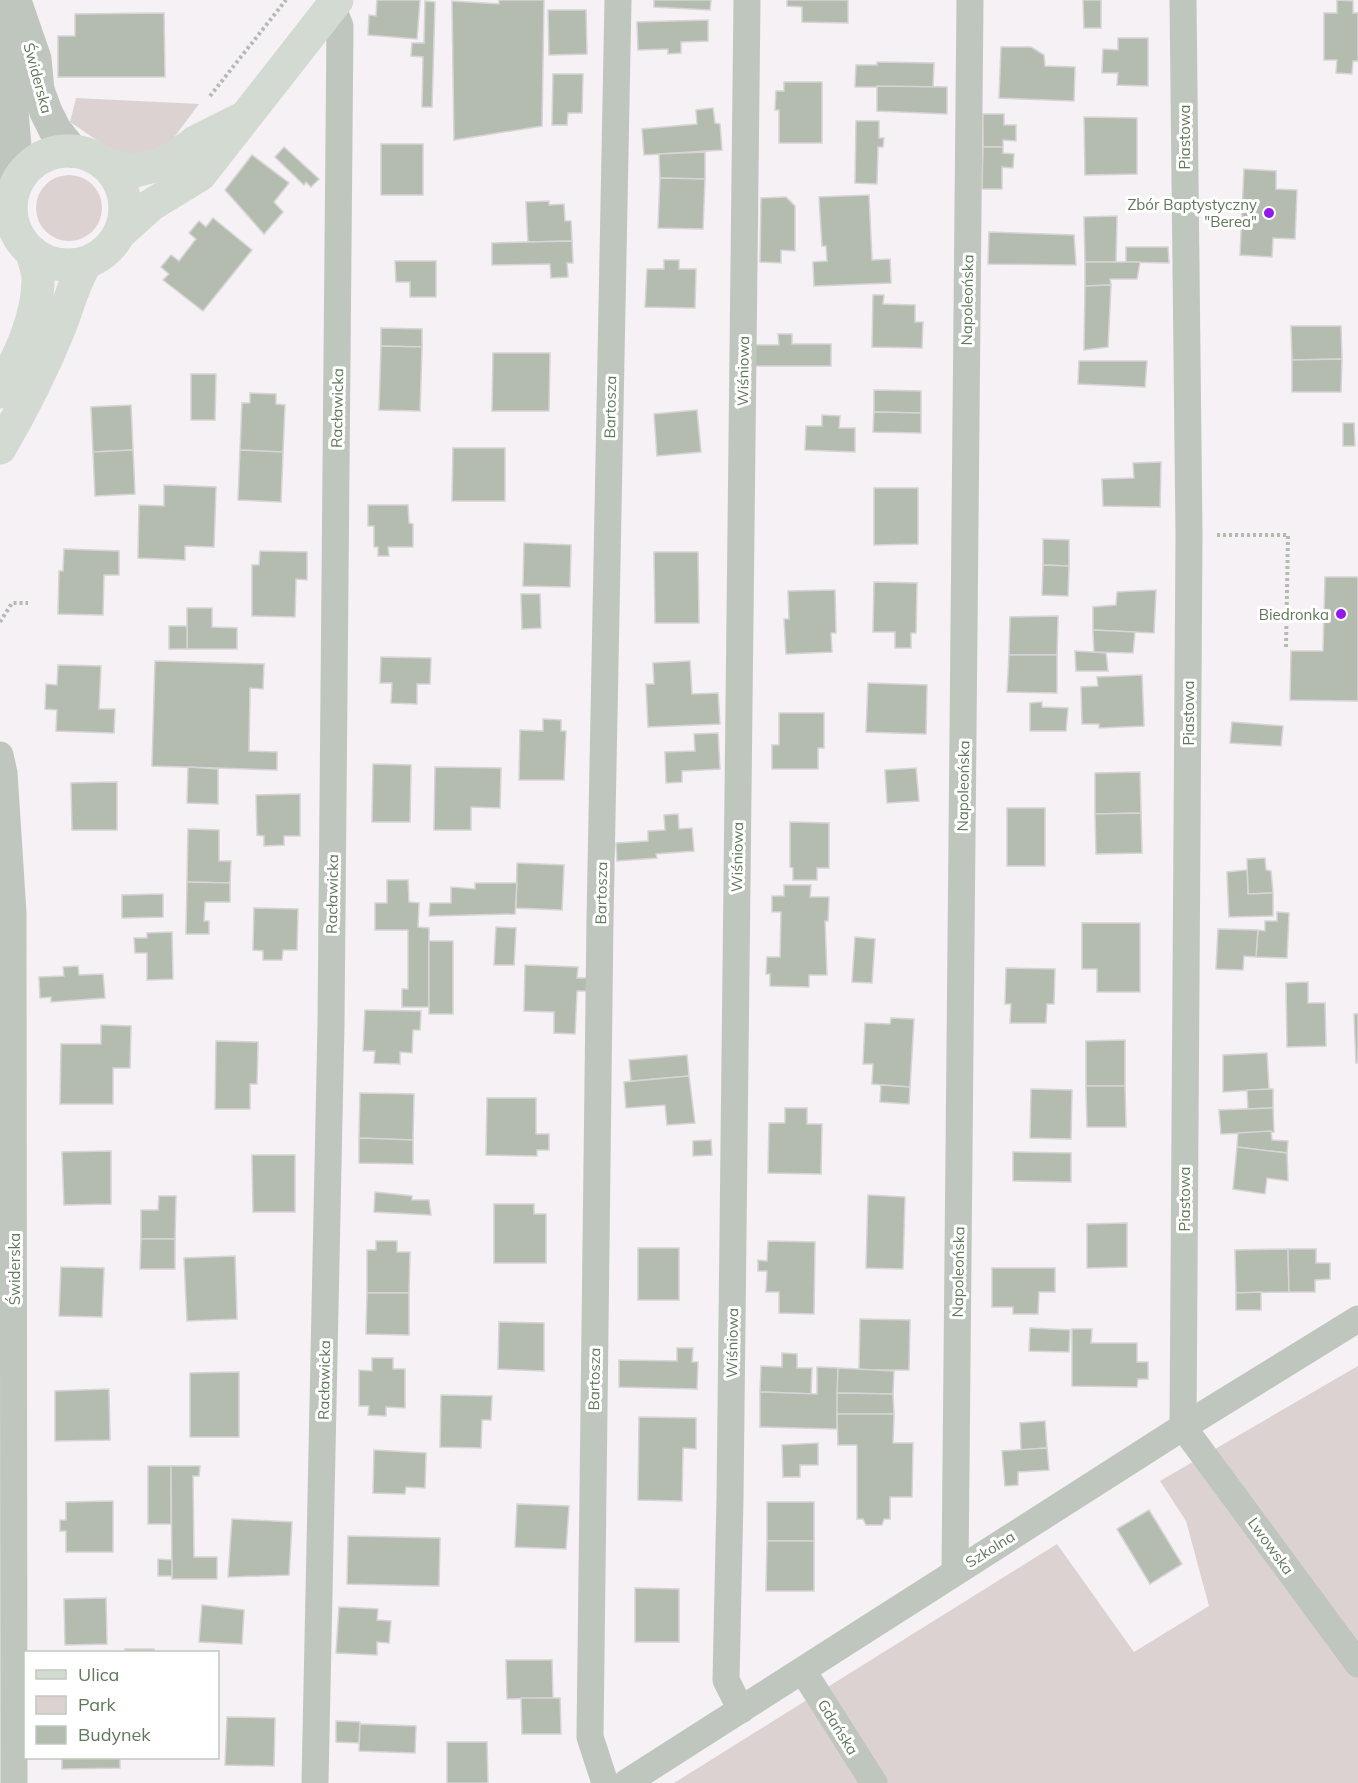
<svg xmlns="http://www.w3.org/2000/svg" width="1358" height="1783" font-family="Mulish,sans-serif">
  <rect width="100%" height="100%" fill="#f5f1f4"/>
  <g fill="#ddd2d2">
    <path d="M76,98L199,104L164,151C117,161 107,146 70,122Z"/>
    <circle cx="69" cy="208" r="33"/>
    <path d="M1358,1366V1783H674L1057,1544L1134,1652L1209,1606L1186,1521L1160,1481Z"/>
  </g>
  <g fill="#b3bcaf" stroke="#d6d4d5" stroke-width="1.5">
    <path d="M377,0H420L417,39L368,35L369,15L376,16Z"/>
    <path d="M499,0H544L542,126L454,140L452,1L499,4Z"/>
    <path d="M654,0H711L710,10L654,7Z"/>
    <path d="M787,0H848V23L802,22V7L787,6Z"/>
    <path d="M1083,0H1101V28H1084Z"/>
    <path d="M1337,0L1353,1V13H1358V61H1353L1352,74L1336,73L1337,60H1324V13H1337Z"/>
    <path d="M425,1L435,2L432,107H422L423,57L411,56L412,43H424Z"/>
    <path d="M548,10H586L587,54L549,55Z"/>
    <path d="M164,13L165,77H58V36H75V14Z"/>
    <path d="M708,20V41L681,42V53L668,54V49L638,50L637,22Z"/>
    <path d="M1118,38H1148V86L1117,85L1118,73H1102L1103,49L1118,50Z"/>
    <path d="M1001,47H1031L1044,55L1045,66L1075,67L1074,101L999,98Z"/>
    <path d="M877,62L934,63L933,87H855L856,65H877Z"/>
    <path d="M553,74H583L582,113H568L567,125H552Z"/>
    <path d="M784,82H822V143H779V110H775L776,91H784Z"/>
    <path d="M877,86L947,87V114L877,111Z"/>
    <path d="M713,108L715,123L720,124L722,150L644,155L642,129L697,124L696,110Z"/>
    <path d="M983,114H1004V125H1016V141L1003,140V147H983Z"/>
    <path d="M1084,117L1137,118V174L1085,175Z"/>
    <path d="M856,121H879V138H884L883,147H878L877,184L855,183Z"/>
    <rect x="381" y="144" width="42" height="51"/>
    <path d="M284,147L319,179L311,187L306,182L304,185L275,157Z"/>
    <path d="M983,147H1003V153L1014,154L1013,168L1002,167V189H982Z"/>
    <path d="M705,152V179L660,178L659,154Z"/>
    <path d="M252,155L289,183L274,202L283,212L264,234L225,190Z"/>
    <path d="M1244,169L1276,171V189L1297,190L1295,239L1273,238L1272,257L1240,255Z"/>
    <path d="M660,178L705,179L703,229L658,228Z"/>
    <path d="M869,195L872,260L890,259L891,283L814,286L813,262L827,261L826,246H822L819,197Z"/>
    <path d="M786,197L795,206V251L781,250V263L760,262L761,198Z"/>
    <path d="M549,201V205L564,204L565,221H571L572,241L528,242L526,202Z"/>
    <path d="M1117,216L1116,262H1085L1084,217Z"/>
    <path d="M213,218L252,250L203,311L163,280L169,274L161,267L171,255L179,261L196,239L189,233L199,221L206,227Z"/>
    <path d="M989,232L1074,235L1076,265L988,264Z"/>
    <path d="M572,241L573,263H567L568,277L551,278L550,264L492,265V243Z"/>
    <path d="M1126,247H1168L1169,263L1126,262Z"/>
    <path d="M664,260H679V269H696L695,308L645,307L647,269H664Z"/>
    <path d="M395,261H436V297H410V282H396Z"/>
    <path d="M1085,262H1140L1137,279H1110L1111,285L1085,286Z"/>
    <path d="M1111,285L1108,347L1084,350L1085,286Z"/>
    <path d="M873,295H884L883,304L915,305V322H923L922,348L872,347Z"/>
    <path d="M1291,326H1341L1342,359L1292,360Z"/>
    <path d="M381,328L422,329V347L381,346Z"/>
    <path d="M778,334H792V344H831V366H752L753,345H779Z"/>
    <path d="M381,346L422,347L420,411L379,410Z"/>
    <path d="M493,353H550L549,411H492Z"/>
    <path d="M1342,359L1341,392H1292V360Z"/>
    <path d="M1079,361H1147L1145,387L1078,384Z"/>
    <path d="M191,374H216L215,420H191Z"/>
    <path d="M874,390L921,391V413L874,412Z"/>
    <path d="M250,393L276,394V404L285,405L283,452L240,450L242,403H250Z"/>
    <path d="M131,405L133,450L93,452L91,407Z"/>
    <path d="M697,410L701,452L657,456L654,414Z"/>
    <path d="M874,412L921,413V433L873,432Z"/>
    <path d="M822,415L840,416L839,428H855V452L805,450L806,426H822Z"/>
    <path d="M1343,423H1354L1355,446H1343Z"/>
    <path d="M453,448H505V501H452Z"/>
    <path d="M133,450L135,494L95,496L93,452Z"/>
    <path d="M240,450L283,452L281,502L238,500Z"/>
    <path d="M1161,462L1160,507L1103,506L1102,479L1134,478L1133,463Z"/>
    <path d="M164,485L216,487L214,547L185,546V560L138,558L139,505L164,506Z"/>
    <path d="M874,488H918V544L874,545Z"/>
    <path d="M368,505H408L409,523L413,524V547H388L389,556H378V547H374V526H368Z"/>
    <path d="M1043,539L1069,540V566L1043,565Z"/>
    <path d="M524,543L571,545L570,587L523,586Z"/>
    <path d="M64,549L119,551V575H104L103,615L58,614L59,571H63Z"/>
    <path d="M260,551L307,552V580L296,579L295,617L252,616V565H259Z"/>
    <path d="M654,552H698L699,623H655Z"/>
    <path d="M1043,565L1069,566L1068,596L1042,595Z"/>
    <path d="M1325,577H1358V701L1290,700L1291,651H1323Z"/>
    <path d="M874,582L917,583L916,633H911V648H895V632H873Z"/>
    <path d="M835,590L836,633H831L832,652L786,654L784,619H789L788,591Z"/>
    <path d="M1156,590L1154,633L1093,630V607L1116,605L1117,592Z"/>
    <path d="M521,594H540L541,628L522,629Z"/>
    <path d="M187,608H212V627L237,628V649H187Z"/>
    <path d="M1058,616L1057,655H1009L1010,617Z"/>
    <rect x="169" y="626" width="18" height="23"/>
    <path d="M1093,630L1135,632L1133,653L1094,652Z"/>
    <path d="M1075,651L1106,653L1108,671H1076Z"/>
    <path d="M1009,655H1057V693L1007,692Z"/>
    <path d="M381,657L431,658L430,684H417V704L391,703L392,683H380Z"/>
    <path d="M155,661L264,664L263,689L250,688L249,751L277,752V770L152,766Z"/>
    <path d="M690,661L692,694L718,693L720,724L648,727L646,684H654L653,663Z"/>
    <path d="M58,665L101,666L99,709H115L114,733L56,731L57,710L45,709L46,684L57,685Z"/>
    <path d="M1142,675L1144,726L1099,728V724H1082L1081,687L1098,686L1097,677Z"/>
    <path d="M868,683L927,685L926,734L866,732Z"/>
    <path d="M1042,702V707L1068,708L1066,731H1030V703Z"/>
    <path d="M779,713H824V748H818V769H772V745H779Z"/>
    <path d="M543,719L561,720V731H566L564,780H519L520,730L543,731Z"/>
    <path d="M1232,722L1283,726L1281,746L1230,743Z"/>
    <path d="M718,733L720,769L682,771V782L666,783L665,752L695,751L694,734Z"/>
    <path d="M373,764L411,765L410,822H372Z"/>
    <path d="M188,767L218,769V804L187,803Z"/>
    <path d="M435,767L501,768L500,808L471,807V830H434Z"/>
    <path d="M916,768L919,801L887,803L885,770Z"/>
    <path d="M1140,772L1141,813L1095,814V773Z"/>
    <path d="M117,782V830H72L71,783Z"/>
    <path d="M300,794V836H284V845L264,846V836L257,835L256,795Z"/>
    <rect x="1007" y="808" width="38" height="58"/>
    <path d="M1141,813L1142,853L1096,854L1095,814Z"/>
    <path d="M678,814L679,829L692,828L694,851L656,854L657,858L617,861L616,843L648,841V831L665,830L664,815Z"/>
    <path d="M790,822L829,823V868H817V880H793V868L790,867Z"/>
    <path d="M188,829L219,830V861H231L230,883L187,882Z"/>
    <path d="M1265,858L1266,870L1271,871L1273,893L1248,894L1247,859Z"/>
    <path d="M517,863L564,865L562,910L516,908Z"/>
    <path d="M1247,870L1248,894L1273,893V916L1229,917L1227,872Z"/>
    <path d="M387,880H408L409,902L419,903L418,927L429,928V1007H402V989H408V930H375V903H387Z"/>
    <path d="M187,882L230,883V902H205L204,921H209V934H186Z"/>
    <path d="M475,883H517L515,914L429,916L430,903H451V887L475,889Z"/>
    <path d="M784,885H811L810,897H829L828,921H825L827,975H809V987L770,986V974H766L767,957H780L781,912H772V896H784Z"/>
    <path d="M163,894V917L122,918V895Z"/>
    <path d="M254,908L298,909L297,950H283L282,960H263V951L253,950Z"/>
    <path d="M1277,912L1289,913L1287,958L1256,957L1258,930L1265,931V921H1277Z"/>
    <path d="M1082,923H1140V992H1097V969H1082Z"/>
    <path d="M496,927L516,928L514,965H494Z"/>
    <path d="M1218,929L1258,930L1256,957L1244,956L1243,970L1216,969Z"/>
    <path d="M172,932L173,979L147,980V953H135L134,938H147V933Z"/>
    <path d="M855,937L875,939L872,983L852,982Z"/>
    <rect x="429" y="941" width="24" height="73"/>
    <path d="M525,965L578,967L577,978H589L588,991H577L575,1034L554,1033V1012L524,1011Z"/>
    <path d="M78,966L79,975L103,974L105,998L51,1002V997L40,998L39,977L64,976L63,967Z"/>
    <path d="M1006,968L1055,969L1054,1004H1047L1046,1023H1010L1011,1004H1005Z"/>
    <path d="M1308,982V1003H1325L1326,1046L1287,1047L1286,983Z"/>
    <path d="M365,1010L421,1011L420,1030H413L412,1053L400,1052V1064L374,1063L375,1051H363Z"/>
    <path d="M1354,1014H1358V1063H1356Z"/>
    <path d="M891,1018L914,1019L910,1087L872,1084L873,1064H863L865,1023L890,1024Z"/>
    <path d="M101,1025L131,1026L130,1068H113V1104H60L61,1044H101Z"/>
    <path d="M1125,1040V1086H1086V1041Z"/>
    <path d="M216,1041L258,1042L257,1084H250V1109H215Z"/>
    <path d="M1267,1053L1269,1089L1223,1092V1055Z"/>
    <path d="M687,1055L689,1076L631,1081L629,1060Z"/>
    <path d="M689,1076L695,1123L667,1125L665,1105L626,1108L624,1082Z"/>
    <path d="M881,1085L910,1087L909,1104L880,1102Z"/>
    <path d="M1086,1086H1125L1126,1127H1087Z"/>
    <path d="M1031,1089L1072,1090L1071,1139L1030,1138Z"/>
    <path d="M1273,1089V1108L1248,1109L1247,1090Z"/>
    <path d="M360,1093L414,1094L413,1140L359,1138Z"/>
    <path d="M487,1098H536V1134H549V1150H537V1156L486,1155Z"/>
    <path d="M785,1108H807V1124H822L821,1174L768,1173L769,1123H785Z"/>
    <path d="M1273,1108L1274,1132L1221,1134L1219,1110Z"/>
    <path d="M1271,1131L1272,1140L1288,1141L1287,1153L1237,1147L1238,1133Z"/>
    <path d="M359,1138L413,1140V1164L359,1163Z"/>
    <path d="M711,1140L712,1155L693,1156V1141Z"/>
    <path d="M1237,1147L1287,1153L1288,1181L1267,1178L1265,1194L1233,1189Z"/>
    <path d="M111,1151V1204L64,1205L62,1152Z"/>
    <path d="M1013,1152L1071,1153V1182L1013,1181Z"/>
    <path d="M252,1155H295V1212H253Z"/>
    <path d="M375,1192L412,1196V1200H429L431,1215L374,1212Z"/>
    <path d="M868,1195L905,1197L903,1269L866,1268Z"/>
    <path d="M159,1196H176L175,1239H141V1210H158Z"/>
    <path d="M494,1204H534V1214H546V1263H494Z"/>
    <path d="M1127,1223V1267L1087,1268V1224Z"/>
    <path d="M141,1239H175V1269H140Z"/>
    <path d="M376,1241H397V1252H410L409,1293H367V1250H376Z"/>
    <path d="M768,1241L815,1242L814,1314L779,1313V1292H766L767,1271H758V1260L767,1261Z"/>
    <rect x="638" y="1248" width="41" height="52"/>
    <path d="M1288,1249L1289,1292L1236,1293L1235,1250Z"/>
    <path d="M1288,1249H1316V1263H1330V1279L1315,1280V1292H1289Z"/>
    <path d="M235,1256L237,1319L187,1321L184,1258Z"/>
    <path d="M61,1267L104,1268L102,1317L59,1316Z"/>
    <path d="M992,1268H1055V1292H1039L1038,1314H1013V1307H992Z"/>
    <path d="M1261,1292V1310H1236V1293Z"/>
    <path d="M367,1293H409V1335L366,1334Z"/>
    <path d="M860,1319L910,1320L909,1370H859Z"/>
    <path d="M499,1322L544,1323V1371L498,1369Z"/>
    <path d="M1030,1328L1070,1330L1069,1352L1029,1351Z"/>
    <path d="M1072,1329H1092L1091,1343H1137V1362H1148V1379H1138L1137,1387L1072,1386Z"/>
    <path d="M677,1348H693L692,1362H698L697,1389L619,1387V1360L677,1361Z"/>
    <path d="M782,1353L797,1354V1368H812L811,1394L760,1392L761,1366L782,1367Z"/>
    <path d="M372,1358H393V1369H405V1408L386,1407V1416L368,1415L369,1406H359V1370L372,1371Z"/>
    <path d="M817,1367L838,1368L837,1429L760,1427V1392L817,1394Z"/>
    <path d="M838,1368L894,1371L893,1394L837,1393Z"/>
    <path d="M239,1372V1437H190V1373Z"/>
    <path d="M109,1389L110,1440L55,1441V1391Z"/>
    <path d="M837,1393L893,1394L894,1414H837Z"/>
    <path d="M441,1395L492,1396L491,1420H482L481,1448L440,1447Z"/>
    <path d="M837,1414H894L893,1443H913L912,1497H890V1519H884L882,1525H866L863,1519H857V1445H838Z"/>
    <path d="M639,1417L696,1418V1449L683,1448L682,1501L638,1500Z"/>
    <path d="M1045,1421L1047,1448L1021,1450L1020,1423Z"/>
    <path d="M818,1443V1465H800V1477H783L782,1445Z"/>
    <path d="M1047,1448L1049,1470L1018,1472V1485L1005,1486L1002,1451Z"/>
    <path d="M374,1450L426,1453L425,1488L406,1487L405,1494L373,1493Z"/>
    <rect x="148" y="1466" width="23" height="58"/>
    <path d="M171,1466H200L199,1476H193L194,1557H217V1579H172Z"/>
    <path d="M113,1501V1552H66V1531H60V1520H66V1502Z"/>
    <rect x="767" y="1502" width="47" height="39"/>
    <path d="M517,1504L569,1506L566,1549L515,1547Z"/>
    <path d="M1149,1510L1182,1564L1150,1584L1117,1529Z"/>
    <path d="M232,1519L292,1522L289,1575L228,1577Z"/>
    <path d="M348,1536L440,1538L439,1586L347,1584Z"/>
    <path d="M767,1541H814V1591H766Z"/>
    <path d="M158,1559L172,1560V1576H158Z"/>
    <path d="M635,1588L679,1589V1642H635Z"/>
    <path d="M106,1598L107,1644L65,1645L64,1599Z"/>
    <path d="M202,1605L244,1610L242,1644L199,1642Z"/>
    <path d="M339,1607L378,1609L377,1620L391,1621L389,1643L377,1642V1655L336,1653Z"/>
    <rect x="125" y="1649" width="29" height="3"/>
    <path d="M506,1660H552L553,1698L507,1699Z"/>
    <path d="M521,1698H560L561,1734H522Z"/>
    <path d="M227,1717L275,1718L274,1766L225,1765Z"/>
    <path d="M336,1721L360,1722L359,1743L336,1742Z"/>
    <path d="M360,1724L416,1726L415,1753L359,1751Z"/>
    <path d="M447,1742H487L488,1783H447Z"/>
    <path d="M62,1758H120V1768L62,1769Z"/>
  </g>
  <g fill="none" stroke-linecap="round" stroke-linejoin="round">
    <g stroke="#b5bbb3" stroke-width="4" stroke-dasharray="3 3" stroke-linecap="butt">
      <path d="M210,96L286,0"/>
      <path d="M1217,535H1288L1286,647"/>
      <path d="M0,622L12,603H28"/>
    </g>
    <g stroke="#bfc6bd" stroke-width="27">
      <path d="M1183,0L1189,535L1183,1427"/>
      <path d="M0,211H11"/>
      <path d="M0,755L4,773L13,913L14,1783"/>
      <path d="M1183,1427L1358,1664"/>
      <path d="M955,1571L970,0"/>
      <path d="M803,1671L874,1783"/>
      <path d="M741,1710L726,1680L730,1498L747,0"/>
      <path d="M315,1783L331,1024L340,26L332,6"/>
      <path d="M605,1783L590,1737L600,919L618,0"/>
      <path d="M626,1783L1183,1427L1358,1319"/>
    </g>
    <g stroke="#bfc6bd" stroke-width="33">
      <path d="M14,0L7,52L15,147V186"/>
      <path d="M17,7L35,59L38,90L46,112L55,130L72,151"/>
    </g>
    <g stroke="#d2dad1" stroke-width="33">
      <circle cx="68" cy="208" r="57"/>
      <path d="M106,164L135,171L154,166L174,158L195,142L239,120"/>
      <path d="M120,233L151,205L200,175L337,0"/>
      <path d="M0,392C18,358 38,319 38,280C38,271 34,261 32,252"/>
      <path d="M0,448C23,409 43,369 60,327C69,304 73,284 86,263"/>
    </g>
  </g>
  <g fill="#9318ee" stroke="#fff" stroke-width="2">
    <circle cx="1269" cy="213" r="6"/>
    <circle cx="1341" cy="614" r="6"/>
  </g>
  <g text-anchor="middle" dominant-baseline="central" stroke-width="6" stroke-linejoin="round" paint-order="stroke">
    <g font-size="15" fill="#60785a" stroke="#fff">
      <text transform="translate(38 78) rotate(75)">Świderska</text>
      <text transform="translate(1184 137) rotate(-90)">Piastowa</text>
      <text transform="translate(967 300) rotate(-89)">Napoleońska</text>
      <text transform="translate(743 371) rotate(-89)">Wiśniowa</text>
      <text transform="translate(610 407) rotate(-89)">Bartosza</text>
      <text transform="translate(337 408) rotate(-89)">Racławicka</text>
      <text transform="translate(1188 713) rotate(-90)">Piastowa</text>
      <text transform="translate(963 786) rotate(-89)">Napoleońska</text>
      <text transform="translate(737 857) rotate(-89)">Wiśniowa</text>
      <text transform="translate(601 893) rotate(-89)">Bartosza</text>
      <text transform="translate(332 894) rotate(-89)">Racławicka</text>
      <text transform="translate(1184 1199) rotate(-90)">Piastowa</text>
      <text transform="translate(14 1269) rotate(-90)">Świderska</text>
      <text transform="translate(958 1272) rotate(-89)">Napoleońska</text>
      <text transform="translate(732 1343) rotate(-89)">Wiśniowa</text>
      <text transform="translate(594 1379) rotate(-89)">Bartosza</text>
      <text transform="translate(324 1380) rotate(-89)">Racławicka</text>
      <text transform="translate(1271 1546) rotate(54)">Lwowska</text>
      <text transform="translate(990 1549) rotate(-32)">Szkolna</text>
      <text transform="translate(838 1727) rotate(58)">Gdańska</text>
    </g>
    <g font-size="15" fill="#60785a" stroke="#fff" text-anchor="end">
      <text x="1257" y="204">Zbór Baptystyczny<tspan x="1257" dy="17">"Berea"</tspan></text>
      <text x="1329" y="614">Biedronka</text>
    </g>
  </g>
  <rect x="24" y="1651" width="195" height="108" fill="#ffffff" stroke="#bfc9bd" stroke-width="1.5"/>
  <rect x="36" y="1670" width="30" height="9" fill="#d2dad1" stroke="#bfc9bd" stroke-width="1.5"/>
  <text x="78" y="1681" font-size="18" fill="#60785a">Ulica</text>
  <rect x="36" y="1696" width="30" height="18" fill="#ddd2d2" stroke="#bfc9bd" stroke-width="1.5"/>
  <text x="78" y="1711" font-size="18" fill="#60785a">Park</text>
  <rect x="36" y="1726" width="30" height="18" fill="#b3bcaf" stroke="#bfc9bd" stroke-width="1.5"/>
  <text x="78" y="1741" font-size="18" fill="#60785a">Budynek</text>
</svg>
